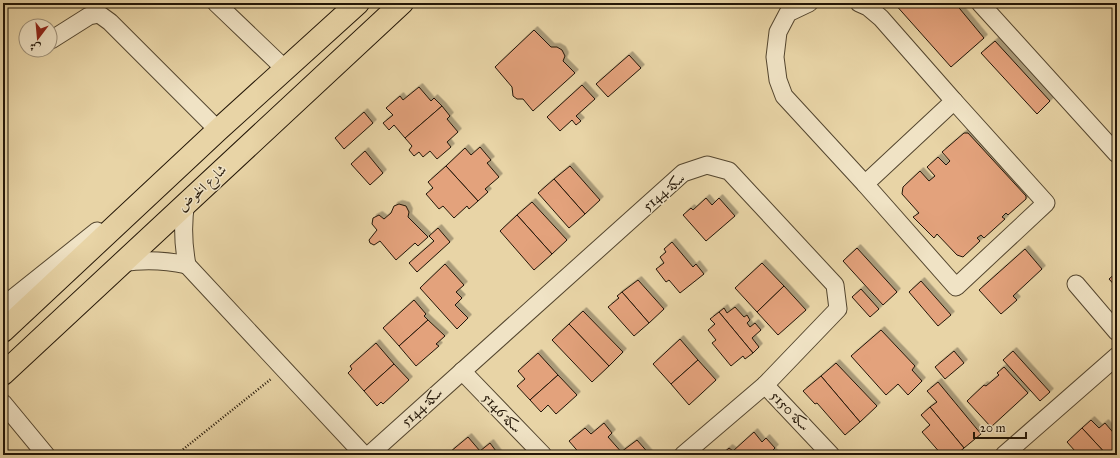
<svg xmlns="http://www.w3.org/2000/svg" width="1120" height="458" font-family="'IM FELL Great Primer',Amiri,serif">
  <defs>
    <filter id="shadow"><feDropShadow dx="3.5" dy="-3.5" stdDeviation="0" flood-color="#0004"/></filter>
  </defs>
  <rect width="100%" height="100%" fill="#e8d4a6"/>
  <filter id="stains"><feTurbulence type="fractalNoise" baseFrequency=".005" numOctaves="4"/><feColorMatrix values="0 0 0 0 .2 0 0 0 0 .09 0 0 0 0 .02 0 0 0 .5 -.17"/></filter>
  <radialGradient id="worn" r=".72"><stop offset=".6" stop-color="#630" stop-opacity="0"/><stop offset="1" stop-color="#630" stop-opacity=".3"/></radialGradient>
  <g fill="#e3a27c" stroke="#231607" filter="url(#shadow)">
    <path d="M894,3H955L984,38L951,67Z"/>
    <path d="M534,30L551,47H557L562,50L565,56L563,61L575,73L533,111L523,99H517L513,96L512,87L495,67Z"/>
    <path d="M995,41L1050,101L1037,114L981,53Z"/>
    <path d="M629,55L641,68L608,97L596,84Z"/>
    <path d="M582,85L595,99L576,116L581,121L576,125L572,120L560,131L547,117Z"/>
    <path d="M419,87L431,101L434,98L442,106L405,138L394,125L389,130L383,123L393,115L386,108L400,96L403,100Z"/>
    <path d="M442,106L450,116L447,119L458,132L447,142L451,147L437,159L430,151L423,157L419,152L414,156L409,150L412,146L405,138Z"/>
    <path d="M364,112L373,123L344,149L335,138Z"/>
    <path d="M964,133H968L1026,196V199L1008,215L1006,213L1002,217L1005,219L984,238L981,235L977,238L980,241L963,257L957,255L937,234L934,238L913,217L919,213L902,194L903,187L920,171L929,181L935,176L927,167L938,157L946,165L950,161L942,152Z"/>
    <path d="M480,147L491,160L487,163L499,177L485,189L488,192L478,201L446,166L465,148L471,155Z"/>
    <path d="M365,151L383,173L370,185L351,164Z"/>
    <path d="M446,166L478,201L469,209L467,206L454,218L443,206L439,209L426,194L433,188L428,182Z"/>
    <path d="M570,166L600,200L585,214L554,179Z"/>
    <path d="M554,179L585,214L569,228L538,193Z"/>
    <path d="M706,198L712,205L719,198L735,216L706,241L683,215L691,208L693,210Z"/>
    <path d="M532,202L567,240L552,254L517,215Z"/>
    <path d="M399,204L406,206L409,212L408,217L428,237L418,246L415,243L396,260L380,241L374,245L370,243L369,240L377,230L372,224L373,218L379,215L384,219L391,213L394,206Z"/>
    <path d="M517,215L552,254L534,270L500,231Z"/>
    <path d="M438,228L450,242L417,272L409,263L434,241L429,236Z"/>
    <path d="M672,242L693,267L696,264L704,274L680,293L669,280L666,282L656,269L664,263L660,257L666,252L664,249Z"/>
    <path d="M857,248L897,292L883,305L843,261Z"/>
    <path d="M1025,249L1042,269L1013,296L1017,300L1001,314L979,290Z"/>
    <path d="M762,263L784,286L757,312L735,288Z"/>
    <path d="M445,264L464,285L456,292L462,298L455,305L468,318L457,329L420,288Z"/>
    <path d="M1117,272V288L1109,279Z"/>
    <path d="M638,280L664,309L649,323L622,292Z"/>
    <path d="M921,281L951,315L938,326L909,292Z"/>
    <path d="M784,286L806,310L778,335L757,312Z"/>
    <path d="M861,289L879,309L870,317L852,297Z"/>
    <path d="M622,292L649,323L634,336L608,307L619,298L617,296Z"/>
    <path d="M414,300L426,314L424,316L428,320L399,346L383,328Z"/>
    <path d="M735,307L744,317L747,315L750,320L747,323L750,327L755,323L761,330L752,338L759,347L753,353L719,312L724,308L727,313Z"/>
    <path d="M583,311L623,352L609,366L569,324Z"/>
    <path d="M719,312L753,353L745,359L743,356L731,366L712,343L716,340L708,330L715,324L710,319Z"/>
    <path d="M428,320L445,336L436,344L439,346L416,366L399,346Z"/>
    <path d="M569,324L609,366L592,382L552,340Z"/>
    <path d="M881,330L915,366L912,370L922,381L908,395L898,384L886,395L851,356Z"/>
    <path d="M680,339L698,360L671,384L653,364Z"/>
    <path d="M376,343L394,364L364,391L348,373L352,369L350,366Z"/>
    <path d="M954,351L964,363L945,379L935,367Z"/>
    <path d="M1013,351L1050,392L1040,401L1003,360Z"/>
    <path d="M538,353L558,375L530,400L517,386L525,379L518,371Z"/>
    <path d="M698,360L716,380L689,405L671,384Z"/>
    <path d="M836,363L877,406L860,422L821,376Z"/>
    <path d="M394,364L409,380L383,404L381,402L377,406L364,391Z"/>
    <path d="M1004,367L1028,393L991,427L967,401L984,385L986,386L999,375L997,373Z"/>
    <path d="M558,375L577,395L556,414L548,405L541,412L530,400Z"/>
    <path d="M821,376L860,422L845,435L817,403L815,404L803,391Z"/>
    <path d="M938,382L981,434L964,448L930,407L937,402L927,391Z"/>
    <path d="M930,407L964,448L956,455H942L922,432L930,425L921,415Z"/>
    <path d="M1091,420L1099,428L1105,423L1117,437V455H1107L1082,428Z"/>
    <path d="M604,423L612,433L608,437L624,455H581L569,441L585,428L591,434Z"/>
    <path d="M1082,428L1107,455H1075L1073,453L1075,451L1067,442Z"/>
    <path d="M754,432L762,442L766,438L775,448L772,451L775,455H721L729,448L733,451Z"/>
    <path d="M468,437L480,451L490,443L499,455H452L450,452Z"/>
    <path d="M637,440L650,455H624L621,452Z"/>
  </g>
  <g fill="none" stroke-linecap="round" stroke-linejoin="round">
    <g stroke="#54462f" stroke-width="19">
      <g id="minor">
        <path d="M216,3L285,69"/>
        <path d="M809,3L788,13L778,32L775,57L778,80L784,96L865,184L954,101L881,18L868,7L859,3"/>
        <path d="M980,3L1117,154"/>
        <path d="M51,40L89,16L99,14L110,22L218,130"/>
        <path d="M865,184L956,287L1046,203L954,101"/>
        <path d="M186,202C182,224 183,243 187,265"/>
        <path d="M122,263C145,259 164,260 187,265"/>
        <path d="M187,265L364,455"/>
        <path d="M1076,284L1117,332"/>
        <path d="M3,306L97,231"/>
        <path d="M462,371L543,455"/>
        <path d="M765,385L831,455"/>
        <path d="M3,403L46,455"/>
        <path d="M369,455L683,173L707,165L729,171L835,285L838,309L765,385L683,455"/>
        <path d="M1004,455L1117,356"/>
      </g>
    </g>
    <g stroke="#231607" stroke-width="24">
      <g id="major">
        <path d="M3,331L218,130L358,3"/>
        <path d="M3,374L402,3"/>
      </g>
    </g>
    <path stroke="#231607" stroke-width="2.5" stroke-dasharray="1 2" stroke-linecap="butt" d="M176,455L271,379"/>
    <use href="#minor" stroke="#f0e3c5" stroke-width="17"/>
    <use href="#major" stroke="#e8d4a6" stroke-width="22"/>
  </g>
  <g text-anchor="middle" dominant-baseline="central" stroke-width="3" stroke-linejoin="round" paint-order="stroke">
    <g font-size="14" fill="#231607" stroke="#f0e3c5">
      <text transform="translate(202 188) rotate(-43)">شارع الخوض</text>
      <text transform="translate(664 192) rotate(-40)">سكة 5144</text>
      <text transform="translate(422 407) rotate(-42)">سكة 5144</text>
      <text transform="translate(790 411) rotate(46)">سكة 5150</text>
      <text transform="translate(502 413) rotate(46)">سكة 5146</text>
    </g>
  </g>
  <rect width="1120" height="458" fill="none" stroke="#e8d4a6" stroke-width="16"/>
  <rect x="4" y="4" width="1112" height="450" fill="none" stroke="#231607" stroke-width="2"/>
  <rect x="8" y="8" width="1104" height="442" fill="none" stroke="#231607"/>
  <g transform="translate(38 38) rotate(196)"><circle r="19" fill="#f0e3c5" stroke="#9e9179"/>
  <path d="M0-3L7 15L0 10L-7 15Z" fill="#8f2418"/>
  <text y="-6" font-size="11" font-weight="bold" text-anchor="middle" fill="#231607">ش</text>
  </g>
  <path d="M974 432v6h52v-6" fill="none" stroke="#231607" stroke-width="2"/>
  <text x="980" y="432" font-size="12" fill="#231607" stroke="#f0e3c5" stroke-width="3" paint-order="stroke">20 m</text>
  <rect width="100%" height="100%" filter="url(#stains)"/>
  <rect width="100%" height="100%" fill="url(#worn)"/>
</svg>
